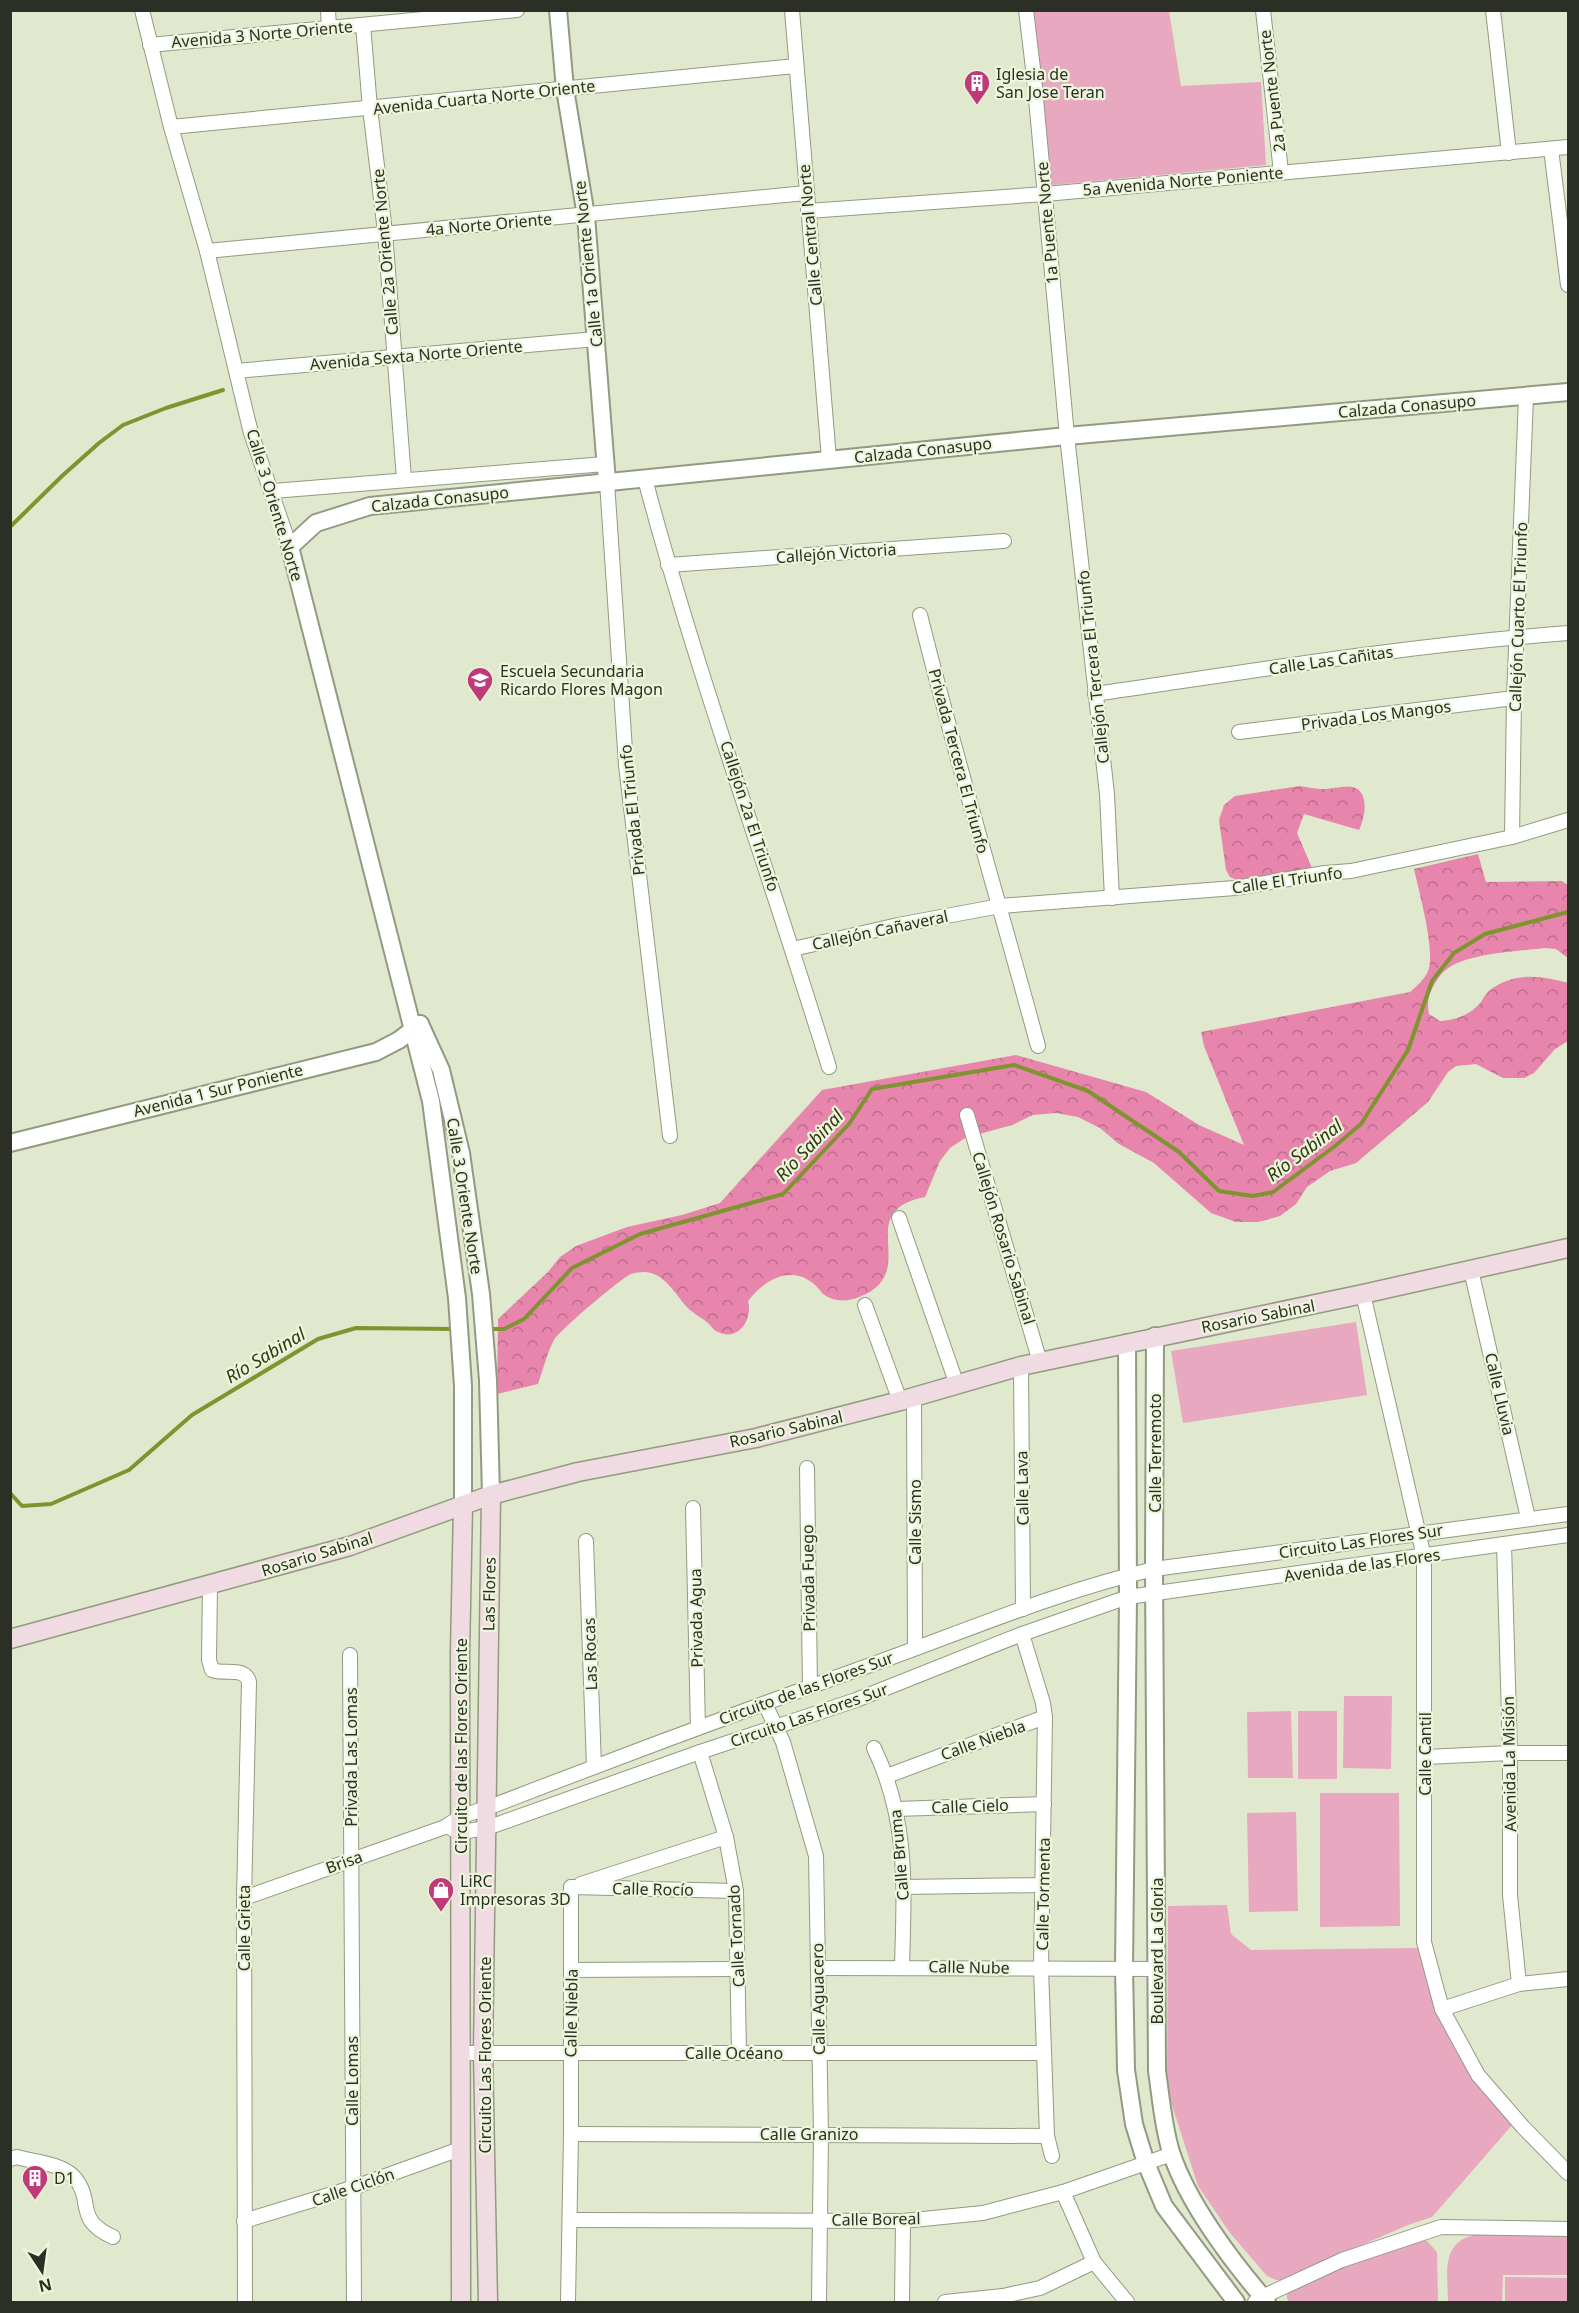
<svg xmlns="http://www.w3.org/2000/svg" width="1579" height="2313" font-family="'Noto Sans',sans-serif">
  <defs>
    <pattern id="forest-crowns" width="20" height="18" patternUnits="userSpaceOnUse" patternTransform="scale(1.5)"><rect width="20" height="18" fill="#e785ac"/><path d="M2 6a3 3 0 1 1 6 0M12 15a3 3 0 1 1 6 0" fill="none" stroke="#bb6d8c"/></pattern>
  </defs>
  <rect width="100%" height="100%" fill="#e0e8ce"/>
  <g fill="#e8a8c0">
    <path d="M1034,11H1169L1181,86L1261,82L1266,165L1052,185Z"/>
    <path d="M1356,1322L1367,1395L1183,1423L1171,1351Z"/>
    <path d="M1344,1696H1392L1391,1769L1343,1768Z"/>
    <path d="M1291,1711L1293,1778H1248L1247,1712Z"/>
    <rect x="1298" y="1711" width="39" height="68"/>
    <path d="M1320,1793H1399L1400,1926L1320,1927Z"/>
    <path d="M1296,1812L1298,1911L1249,1912L1247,1813Z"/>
    <path d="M1227,1905L1231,1934L1251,1950L1419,1948C1429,1995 1446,2044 1477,2082C1488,2097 1501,2110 1513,2124L1432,2217L1408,2225L1281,2280H1276L1267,2276L1230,2233L1198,2186L1169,2096L1167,2081L1168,1906Z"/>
    <path d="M1474,2235L1568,2236V2275H1503L1502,2302H1448C1448,2275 1440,2243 1474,2235Z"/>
    <path d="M1418,2240L1427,2241L1437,2252L1438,2302H1289C1285,2296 1287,2293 1291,2287Z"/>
    <path d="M1505,2277L1568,2278V2302H1505Z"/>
  </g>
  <g fill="url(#forest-crowns)">
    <path d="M1300,786C1307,787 1316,789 1324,789C1333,789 1344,785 1353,787C1370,792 1365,818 1359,830L1304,814L1297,833L1312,868L1242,882L1230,877L1226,870L1219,820L1224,805L1235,796Z"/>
    <path d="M1478,854L1486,882L1562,881L1568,885V958L1556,949L1546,948C1520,951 1467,953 1447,969C1441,973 1437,980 1433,987C1428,995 1427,1005 1429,1014L1440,1021C1456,1020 1470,1015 1481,1002C1483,999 1485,994 1489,991C1513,971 1541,976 1568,983V1041L1555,1049L1534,1073L1524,1078H1503L1476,1064L1456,1066L1448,1072L1428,1102L1356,1163L1330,1171L1307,1187L1296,1204L1280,1216L1258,1222H1236L1211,1213L1154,1163L1119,1144L1100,1128L1078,1117L1056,1113L1033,1115L1012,1125L965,1138L950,1148L940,1161L925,1197C853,1211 918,1267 866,1294C852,1301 837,1304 823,1294C820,1291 818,1287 814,1284C790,1264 763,1281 748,1301C753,1319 739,1342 718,1332C713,1330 712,1327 708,1323C701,1317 692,1313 686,1306C677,1296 670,1283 658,1276C650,1271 640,1271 631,1274C620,1279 560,1330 554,1340C547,1353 543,1370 538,1384L497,1394L498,1319L548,1272L560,1257L576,1246L627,1227L682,1215L720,1203L822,1090L1016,1055L1146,1092L1199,1125L1244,1145L1204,1046L1201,1032L1410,992C1417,986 1424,980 1428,971C1436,952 1419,892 1414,869Z"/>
  </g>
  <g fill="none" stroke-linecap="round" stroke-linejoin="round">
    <g stroke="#7e942f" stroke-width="4">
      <path d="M10,527L62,476L99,443L123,425L166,408L223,390"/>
      <path d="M488,1329H504L524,1319L572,1268L640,1234L783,1194L849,1124L872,1089L1014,1065L1088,1091L1179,1152L1219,1191L1253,1196L1273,1192L1335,1146L1361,1124L1408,1050L1432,981L1454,953L1485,934L1568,912"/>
      <path d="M10,1493L22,1506L51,1504L129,1470L192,1415L318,1339L356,1328L454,1329"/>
    </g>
    <g stroke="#939a82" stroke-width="16">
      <g id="minor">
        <path d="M142,10L171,127L207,251L251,433L290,547"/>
        <path d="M328,10L329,28"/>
        <path d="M792,10L829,459"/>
        <path d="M1026,10L1034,77L1067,436L1107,794L1112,898"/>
        <path d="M1263,10L1281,172"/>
        <path d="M1493,10L1509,153"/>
        <path d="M363,25L370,108L385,232L404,479"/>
        <path d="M150,45L517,10"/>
        <path d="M171,127L796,66"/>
        <path d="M1551,149L1568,285"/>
        <path d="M808,211L1045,194L1568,147"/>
        <path d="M207,251C407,230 607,214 806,193"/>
        <path d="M236,371L596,339"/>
        <path d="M645,479C698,678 769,871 829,1067"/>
        <path d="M607,482L626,765L670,1136"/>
        <path d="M273,491L605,464"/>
        <path d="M668,565L1004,541"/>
        <path d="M920,615C956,760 999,902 1038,1046"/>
        <path d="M1095,694C1252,671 1410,645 1568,633"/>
        <path d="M1239,732L1514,698"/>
        <path d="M1512,837L1514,698L1526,397"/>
        <path d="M793,949L898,925L1000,906L1235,888L1325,873L1351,871L1512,837L1568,820"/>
        <path d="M967,1115L1040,1362"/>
        <path d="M899,1218L957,1385"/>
        <path d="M1471,1270L1528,1518"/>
        <path d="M1363,1294L1424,1557V1942L1442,2009L1478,2075L1523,2127L1568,2173"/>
        <path d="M865,1305L900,1401"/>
        <path d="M1021,1366L1023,1609"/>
        <path d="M914,1397L915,1648"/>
        <path d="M807,1468L810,1687"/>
        <path d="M693,1508L698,1728"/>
        <path d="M586,1541L594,1767"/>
        <path d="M1504,1544L1510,1753V1895L1519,1984"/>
        <path d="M210,1585L209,1660L212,1670C225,1675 245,1666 249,1682L244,1898L245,2302"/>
        <path d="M1022,1634L1043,1703L1045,1717L1041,1968L1047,2136L1052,2156"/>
        <path d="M350,1655L354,2302"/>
        <path d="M765,1704L783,1742L816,1856L821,2134L819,2302"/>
        <path d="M874,1748C909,1821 904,1888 902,1967"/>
        <path d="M700,1752L726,1837L736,1891L739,2053"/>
        <path d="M1425,1757L1510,1753H1568"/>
        <path d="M887,1776L1045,1717"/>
        <path d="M896,1809L1044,1804"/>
        <path d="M452,1829L461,1832L487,1828L700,1752L856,1700L1022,1634L1128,1597L1568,1535"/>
        <path d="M581,1884L726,1837"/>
        <path d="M571,1887L736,1891"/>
        <path d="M904,1887L1043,1885"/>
        <path d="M244,1898L445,1827L462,1816L487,1808C619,1757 753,1707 887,1659C975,1627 1063,1590 1154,1569L1568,1514"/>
        <path d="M818,1968L1157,1969"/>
        <path d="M571,1970L738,1969"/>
        <path d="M1442,2009L1519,1984L1568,1979"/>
        <path d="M461,2053H1044"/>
        <path d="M571,2134L1047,2136"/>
        <path d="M10,2159L17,2157C34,2162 61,2163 74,2177C95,2201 73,2219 113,2237"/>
        <path d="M1063,2192L1094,2262L1127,2302"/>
        <path d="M570,2220L903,2221L983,2213L1063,2192L1172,2154"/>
        <path d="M244,2221L352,2188L460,2149"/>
        <path d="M568,2302L571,2134V1887"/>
        <path d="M902,2302L903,2221"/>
        <path d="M945,2302L1003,2296L1040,2288L1094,2262"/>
        <path d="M1255,2302L1262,2297L1342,2260L1441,2227L1568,2229"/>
      </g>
    </g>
    <g stroke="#939a82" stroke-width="20">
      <g id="tertiary">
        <path d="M558,10L565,89L586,216L607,482"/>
        <path d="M420,1024L441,1070L461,1153L481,1294L488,1380L491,1495"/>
        <path d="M10,1143L376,1052L399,1040L420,1024"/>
        <path d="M1155,1336L1154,1569L1157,2071C1161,2098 1163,2126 1171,2152C1187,2202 1233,2263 1267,2302"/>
        <path d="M1127,1343L1128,1597L1124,1968L1126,2070L1134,2124L1146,2163L1164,2206L1236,2302"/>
        <path d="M463,1505V1386L457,1298L431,1101L290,547L316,523L370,506L1067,436L1568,392"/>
      </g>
    </g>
    <g stroke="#939a82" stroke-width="21">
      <g id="secondary">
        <path d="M10,1639L350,1546L491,1495L578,1472L756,1438L900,1401L1021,1366L1363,1294L1568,1248"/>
        <path d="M461,2302L460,1654L463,1505"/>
        <path d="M488,2302L483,2053L491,1495"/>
      </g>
    </g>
    <use href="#minor" stroke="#fff" stroke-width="14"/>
    <use href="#tertiary" stroke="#fff" stroke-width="16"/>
    <use href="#secondary" stroke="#f1dbe3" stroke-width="18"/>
  </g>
  <defs>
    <g id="building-pin" transform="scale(1.35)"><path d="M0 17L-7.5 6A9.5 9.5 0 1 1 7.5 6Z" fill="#c03979" stroke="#edf6db"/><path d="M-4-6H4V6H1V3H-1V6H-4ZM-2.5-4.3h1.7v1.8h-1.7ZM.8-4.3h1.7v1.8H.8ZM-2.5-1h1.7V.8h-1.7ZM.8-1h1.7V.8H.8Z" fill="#fff"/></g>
    <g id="school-pin" transform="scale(1.35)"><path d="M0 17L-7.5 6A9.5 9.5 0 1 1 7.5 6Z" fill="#c03979" stroke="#edf6db"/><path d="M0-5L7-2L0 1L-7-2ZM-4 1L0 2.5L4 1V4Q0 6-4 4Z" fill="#fff"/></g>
    <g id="shop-pin" transform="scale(1.35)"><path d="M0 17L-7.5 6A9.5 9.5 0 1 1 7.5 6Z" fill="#c03979" stroke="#edf6db"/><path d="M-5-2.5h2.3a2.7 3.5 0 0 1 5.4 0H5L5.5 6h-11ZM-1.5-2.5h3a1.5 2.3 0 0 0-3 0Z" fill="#fff"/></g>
  </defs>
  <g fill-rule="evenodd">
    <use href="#building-pin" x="977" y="83"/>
    <use href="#school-pin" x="480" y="680"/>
    <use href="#shop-pin" x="441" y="1890"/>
    <use href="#building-pin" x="35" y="2178"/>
  </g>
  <g text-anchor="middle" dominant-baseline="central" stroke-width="4.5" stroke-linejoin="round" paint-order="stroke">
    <g font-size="16" fill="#2c2f25" stroke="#edf6db">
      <text transform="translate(262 34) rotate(-5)">Avenida 3 Norte Oriente</text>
      <text transform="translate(1272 91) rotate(-97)">2a Puente Norte</text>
      <text transform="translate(484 97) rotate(-6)">Avenida Cuarta Norte Oriente</text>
      <text transform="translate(1183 181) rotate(-5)">5a Avenida Norte Poniente</text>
      <text transform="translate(1047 223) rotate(-95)">1a Puente Norte</text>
      <text transform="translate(489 224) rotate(-5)">4a Norte Oriente</text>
      <text transform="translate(810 235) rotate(-95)">Calle Central Norte</text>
      <text transform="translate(385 252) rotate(-95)">Calle 2a Oriente Norte</text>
      <text transform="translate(588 264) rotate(-96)">Calle 1a Oriente Norte</text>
      <text transform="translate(416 355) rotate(-5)">Avenida Sexta Norte Oriente</text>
      <text transform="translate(1407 406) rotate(-5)">Calzada Conasupo</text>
      <text transform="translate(923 450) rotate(-6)">Calzada Conasupo</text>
      <text transform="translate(440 499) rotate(-6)">Calzada Conasupo</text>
      <text transform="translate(275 505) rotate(73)">Calle 3 Oriente Norte</text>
      <text transform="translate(836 553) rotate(-4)">Callejón Victoria</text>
      <text transform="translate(1518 617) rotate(-88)">Callejón Cuarto El Triunfo</text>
      <text transform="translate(1331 660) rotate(-8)">Calle Las Cañitas</text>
      <text transform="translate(1093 667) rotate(-96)">Callejón Tercera El Triunfo</text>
      <text transform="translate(1376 715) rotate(-7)">Privada Los Mangos</text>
      <text transform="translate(959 761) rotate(75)">Privada Tercera El Triunfo</text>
      <text transform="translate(632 810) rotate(-96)">Privada El Triunfo</text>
      <text transform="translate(750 816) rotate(72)">Callejón 2a El Triunfo</text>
      <text transform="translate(1287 880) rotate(-8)">Calle El Triunfo</text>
      <text transform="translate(880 930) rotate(-12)">Callejón Cañaveral</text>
      <text transform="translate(218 1090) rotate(-14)">Avenida 1 Sur Poniente</text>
      <text transform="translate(465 1196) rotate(81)">Calle 3 Oriente Norte</text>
      <text transform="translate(1004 1238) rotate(73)">Callejón Rosario Sabinal</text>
      <text transform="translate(1258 1316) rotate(-11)">Rosario Sabinal</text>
      <text transform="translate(1500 1394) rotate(77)">Calle Lluvia</text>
      <text transform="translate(786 1429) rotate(-13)">Rosario Sabinal</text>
      <text transform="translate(1155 1453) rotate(-90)">Calle Terremoto</text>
      <text transform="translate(1022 1488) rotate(-91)">Calle Lava</text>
      <text transform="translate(915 1522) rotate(-90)">Calle Sismo</text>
      <text transform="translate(1361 1541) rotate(-8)">Circuito Las Flores Sur</text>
      <text transform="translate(317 1554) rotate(-17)">Rosario Sabinal</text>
      <text transform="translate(1362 1565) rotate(-8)">Avenida de las Flores</text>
      <text transform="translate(808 1578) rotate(-91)">Privada Fuego</text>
      <text transform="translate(489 1594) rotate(-89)">Las Flores</text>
      <text transform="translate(696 1618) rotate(-91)">Privada Agua</text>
      <text transform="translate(590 1654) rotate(-92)">Las Rocas</text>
      <text transform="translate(806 1688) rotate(-20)">Circuito de las Flores Sur</text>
      <text transform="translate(809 1715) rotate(-19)">Circuito Las Flores Sur</text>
      <text transform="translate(983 1740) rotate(-20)">Calle Niebla</text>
      <text transform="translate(461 1746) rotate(-90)">Circuito de las Flores Oriente</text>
      <text transform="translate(1425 1754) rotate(-90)">Calle Cantil</text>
      <text transform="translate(351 1757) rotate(-90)">Privada Las Lomas</text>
      <text transform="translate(1509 1764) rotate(-91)">Avenida La Misión</text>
      <text transform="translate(970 1806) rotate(-2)">Calle Cielo</text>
      <text transform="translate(899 1855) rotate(-95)">Calle Bruma</text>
      <text transform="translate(344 1862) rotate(-20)">Brisa</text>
      <text transform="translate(653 1889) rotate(1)">Calle Rocío</text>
      <text transform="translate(1043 1894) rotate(-89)">Calle Tormenta</text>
      <text transform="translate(244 1928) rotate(-90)">Calle Grieta</text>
      <text transform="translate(736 1936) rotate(-93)">Calle Tornado</text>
      <text transform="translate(1157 1951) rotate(-90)">Boulevard La Gloria</text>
      <text transform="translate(969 1967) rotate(1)">Calle Nube</text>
      <text transform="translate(818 1999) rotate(-91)">Calle Aguacero</text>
      <text transform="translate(571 2013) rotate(-89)">Calle Niebla</text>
      <text x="734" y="2053">Calle Océano</text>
      <text transform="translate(485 2055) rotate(-90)">Circuito Las Flores Oriente</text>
      <text transform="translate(352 2081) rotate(-90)">Calle Lomas</text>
      <text x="809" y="2134">Calle Granizo</text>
      <text transform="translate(353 2187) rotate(-19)">Calle Ciclón</text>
      <text transform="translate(876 2219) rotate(-1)">Calle Boreal</text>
    </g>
    <g font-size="16" fill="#2c2f25" stroke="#edf6db" text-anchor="start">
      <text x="996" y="74">Iglesia de<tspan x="996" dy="18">San Jose Teran</tspan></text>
      <text x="500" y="671">Escuela Secundaria<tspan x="500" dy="18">Ricardo Flores Magon</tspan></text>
      <text x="460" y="1881">LiRC<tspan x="460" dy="18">Impresoras 3D</tspan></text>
      <text x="54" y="2178">D1</text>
    </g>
    <g font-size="18" font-style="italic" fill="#313a11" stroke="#edf6db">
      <text transform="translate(809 1145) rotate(-47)">Río Sabinal</text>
      <text transform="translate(1304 1150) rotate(-37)">Río Sabinal</text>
      <text transform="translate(265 1355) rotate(-31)">Río Sabinal</text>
    </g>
  </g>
  <rect width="1579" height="2313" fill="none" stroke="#2c2f25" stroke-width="24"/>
  <g transform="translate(42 2271) rotate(167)" stroke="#edf6db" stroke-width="4.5" paint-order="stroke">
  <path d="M0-4.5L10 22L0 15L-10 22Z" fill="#2c2f25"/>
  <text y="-9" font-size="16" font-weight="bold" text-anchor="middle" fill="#2c2f25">N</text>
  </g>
</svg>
